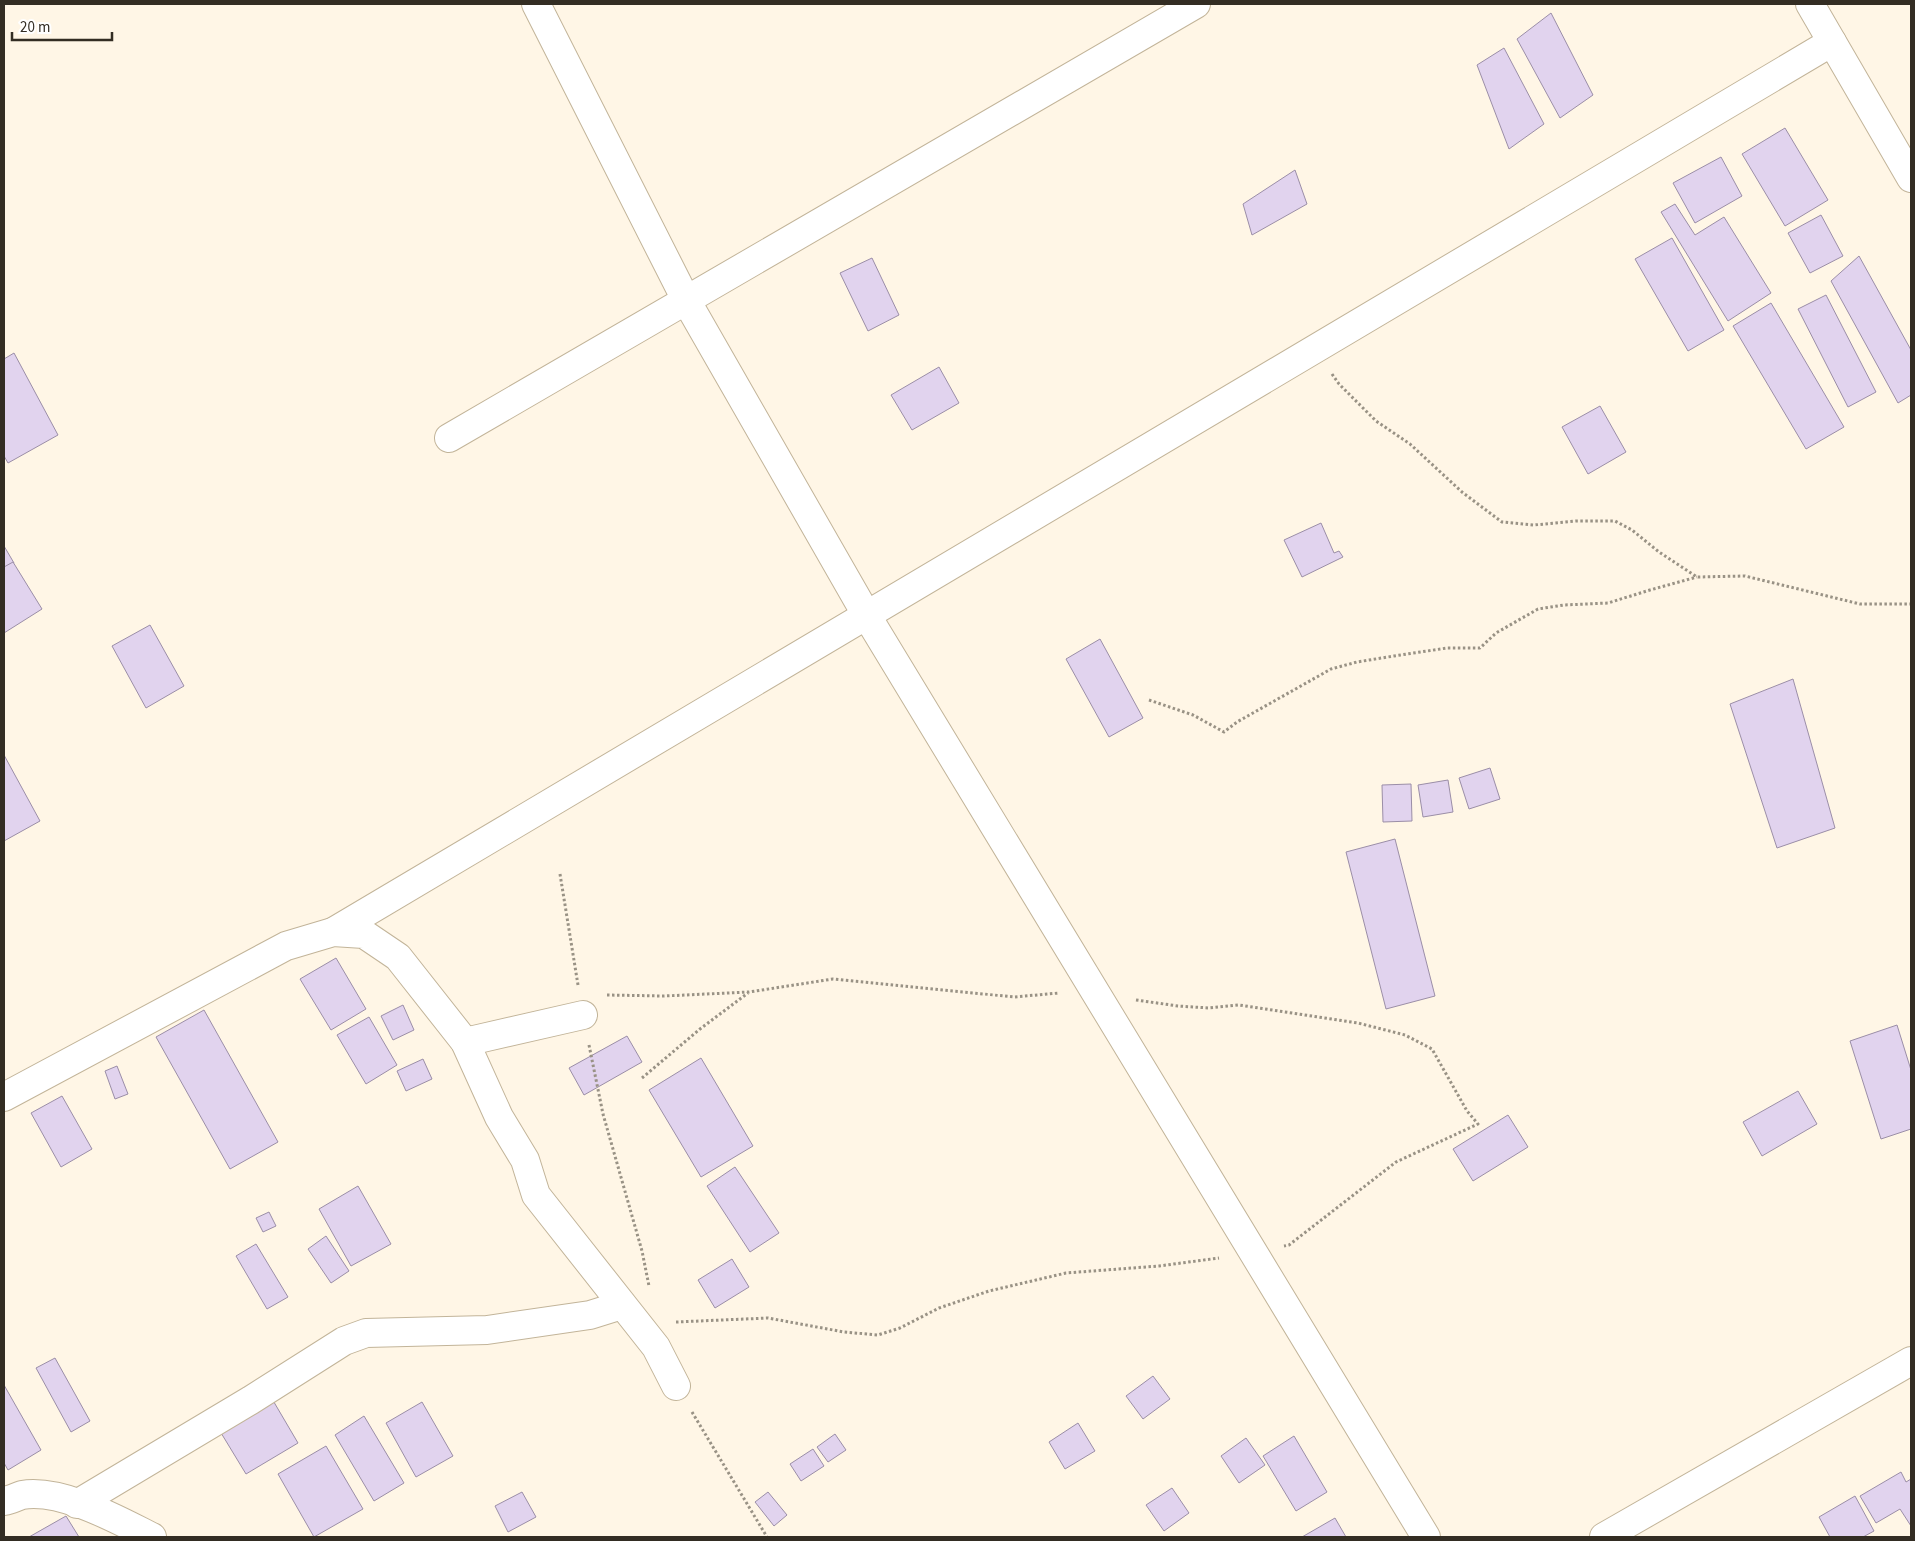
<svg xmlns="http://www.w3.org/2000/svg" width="1915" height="1541" font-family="'Source Sans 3',sans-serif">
  <rect width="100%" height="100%" fill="#fff6e6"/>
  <g fill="#e1d3ee" stroke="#9b8ea7">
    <path d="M1551,13L1593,95L1560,118L1517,39Z"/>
    <path d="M1504,48L1544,124L1509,149L1477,65Z"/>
    <path d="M1785,128L1828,200L1785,226L1742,154Z"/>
    <path d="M1721,157L1742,196L1695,223L1673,183Z"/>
    <path d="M1295,170L1307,204L1252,235L1243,204Z"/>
    <path d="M1675,204L1695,235L1724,217L1771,293L1728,321L1661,212Z"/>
    <path d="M1821,215L1843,256L1810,273L1788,233Z"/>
    <path d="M1672,238L1724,330L1688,351L1635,259Z"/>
    <path d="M1859,256L1911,350V395L1898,403L1831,281Z"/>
    <path d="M872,258L899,315L868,331L840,273Z"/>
    <path d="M1826,295L1876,392L1848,407L1798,309Z"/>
    <path d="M1771,303L1844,427L1806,449L1733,326Z"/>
    <path d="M14,353L58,435L8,463L4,456V359Z"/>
    <path d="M939,367L959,403L912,430L891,395Z"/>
    <path d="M1600,406L1626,452L1588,474L1562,427Z"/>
    <path d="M1321,523L1334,553L1339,551L1343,557L1302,577L1284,540Z"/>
    <path d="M4,546L14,563L4,569Z"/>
    <path d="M13,562L42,609L4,633V567Z"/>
    <path d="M150,625L184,686L146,708L112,646Z"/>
    <path d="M1100,639L1143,718L1109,737L1066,659Z"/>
    <path d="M1793,679L1835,828L1777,848L1730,704Z"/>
    <path d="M4,755L40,821L4,841Z"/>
    <path d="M1490,768L1500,799L1469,809L1459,778Z"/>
    <path d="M1448,780L1453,812L1423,817L1418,785Z"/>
    <path d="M1411,784L1412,821L1383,822L1382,785Z"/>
    <path d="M1395,839L1435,996L1386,1009L1346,852Z"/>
    <path d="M336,958L366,1009L331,1030L300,979Z"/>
    <path d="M403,1005L414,1030L393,1040L381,1016Z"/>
    <path d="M204,1010L278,1142L230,1169L156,1037Z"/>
    <path d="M369,1017L397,1065L366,1084L337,1035Z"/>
    <path d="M1897,1025L1911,1070V1129L1881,1139L1850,1041Z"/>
    <path d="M627,1036L642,1062L584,1095L569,1068Z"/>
    <path d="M701,1058L753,1146L701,1177L649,1090Z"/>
    <path d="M423,1059L432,1079L406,1091L397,1071Z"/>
    <path d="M117,1066L128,1094L115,1099L105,1071Z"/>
    <path d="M1798,1091L1817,1124L1762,1156L1743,1122Z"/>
    <path d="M62,1096L92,1149L61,1167L31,1113Z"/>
    <path d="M1508,1115L1528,1147L1473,1181L1453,1149Z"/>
    <path d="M735,1167L779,1233L750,1252L707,1186Z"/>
    <path d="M358,1186L391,1244L351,1266L319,1209Z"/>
    <path d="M269,1212L276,1226L263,1232L256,1218Z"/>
    <path d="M326,1236L349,1271L331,1283L308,1249Z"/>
    <path d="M256,1244L288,1297L267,1309L236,1256Z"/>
    <path d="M732,1259L749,1287L715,1308L698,1280Z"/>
    <path d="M55,1358L90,1421L71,1432L36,1368Z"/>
    <path d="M1153,1376L1170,1399L1143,1419L1126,1396Z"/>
    <path d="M4,1385L41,1450L8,1470L4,1463Z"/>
    <path d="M268,1392L298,1443L246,1474L215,1423Z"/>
    <path d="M422,1402L453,1456L416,1477L386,1423Z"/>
    <path d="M364,1416L404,1483L374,1501L335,1435Z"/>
    <path d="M1078,1423L1095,1451L1065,1469L1049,1442Z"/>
    <path d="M835,1434L846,1450L828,1462L817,1447Z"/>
    <path d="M1294,1436L1327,1492L1296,1511L1263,1456Z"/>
    <path d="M1246,1438L1265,1465L1239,1483L1221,1456Z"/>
    <path d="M326,1446L363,1509L314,1537L278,1474Z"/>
    <path d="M813,1449L824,1466L801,1481L790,1464Z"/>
    <path d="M1901,1472L1906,1482L1911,1479V1526L1900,1509L1876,1523L1860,1496Z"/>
    <path d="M1172,1488L1189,1513L1164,1531L1146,1505Z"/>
    <path d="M522,1492L536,1517L508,1532L495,1506Z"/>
    <path d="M768,1492L787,1515L774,1526L755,1502Z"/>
    <path d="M1855,1496L1874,1531L1863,1537H1830L1819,1517Z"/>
    <path d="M66,1516L79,1537H29Z"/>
    <path d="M1335,1518L1346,1537H1302Z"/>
  </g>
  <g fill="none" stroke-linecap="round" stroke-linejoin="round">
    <g stroke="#c2b499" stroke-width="30">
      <g id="minor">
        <path d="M536,4L686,300L867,616L1426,1537"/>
        <path d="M1810,4L1911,178"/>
        <path d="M449,438L1196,4"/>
        <path d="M333,932L1832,42"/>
        <path d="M465,1042L583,1015"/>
        <path d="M4,1097L286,946L333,932L364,934L398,957L465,1042L499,1117L525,1160L536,1195L656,1347L676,1386"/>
        <path d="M4,1501C10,1500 16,1497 22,1495C61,1488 118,1520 152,1537"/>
        <path d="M77,1504L251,1400L344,1341L366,1333L487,1330L590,1315L622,1305"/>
      </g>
    </g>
    <g stroke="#c2b499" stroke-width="30">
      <path id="highway" d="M1604,1537L1911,1361"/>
    </g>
    <g stroke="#999285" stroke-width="3" stroke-dasharray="2.5 2.5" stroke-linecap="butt">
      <path d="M1332,374L1339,384L1376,421L1410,444L1462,492L1502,522L1534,525L1576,521H1615L1632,530L1659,552L1697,577L1745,576L1860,604H1911"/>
      <path d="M1149,700L1193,715L1224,732L1237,722L1331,669L1357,662L1394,656L1447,648H1480L1496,633L1538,609L1564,605L1608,603L1650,590L1697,577"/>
      <path d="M560,874L578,985"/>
      <path d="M607,995L664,996L749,992L833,979L1014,997L1059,993"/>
      <path d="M1136,1000L1178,1006L1209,1008L1239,1005L1358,1023L1405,1035L1432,1049L1467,1111L1478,1124L1396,1162L1289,1245L1284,1246"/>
      <path d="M589,1045L603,1114L642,1251L649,1286"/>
      <path d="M642,1078L700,1029L748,993"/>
      <path d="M676,1322L768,1318L844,1332L878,1335L900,1328L939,1308L989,1291L1066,1273L1159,1266L1219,1258"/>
      <path d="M692,1412L767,1537"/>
    </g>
    <use href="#minor" stroke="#fff" stroke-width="28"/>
    <use href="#highway" stroke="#fff" stroke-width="28"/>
  </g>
  <rect width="1915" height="1541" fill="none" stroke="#332d23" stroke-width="10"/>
  <path d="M12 32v8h100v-8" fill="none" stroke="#332d23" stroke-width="2.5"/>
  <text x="20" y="32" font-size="15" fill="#332d23" stroke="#ffffff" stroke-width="4" paint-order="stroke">20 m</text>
</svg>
